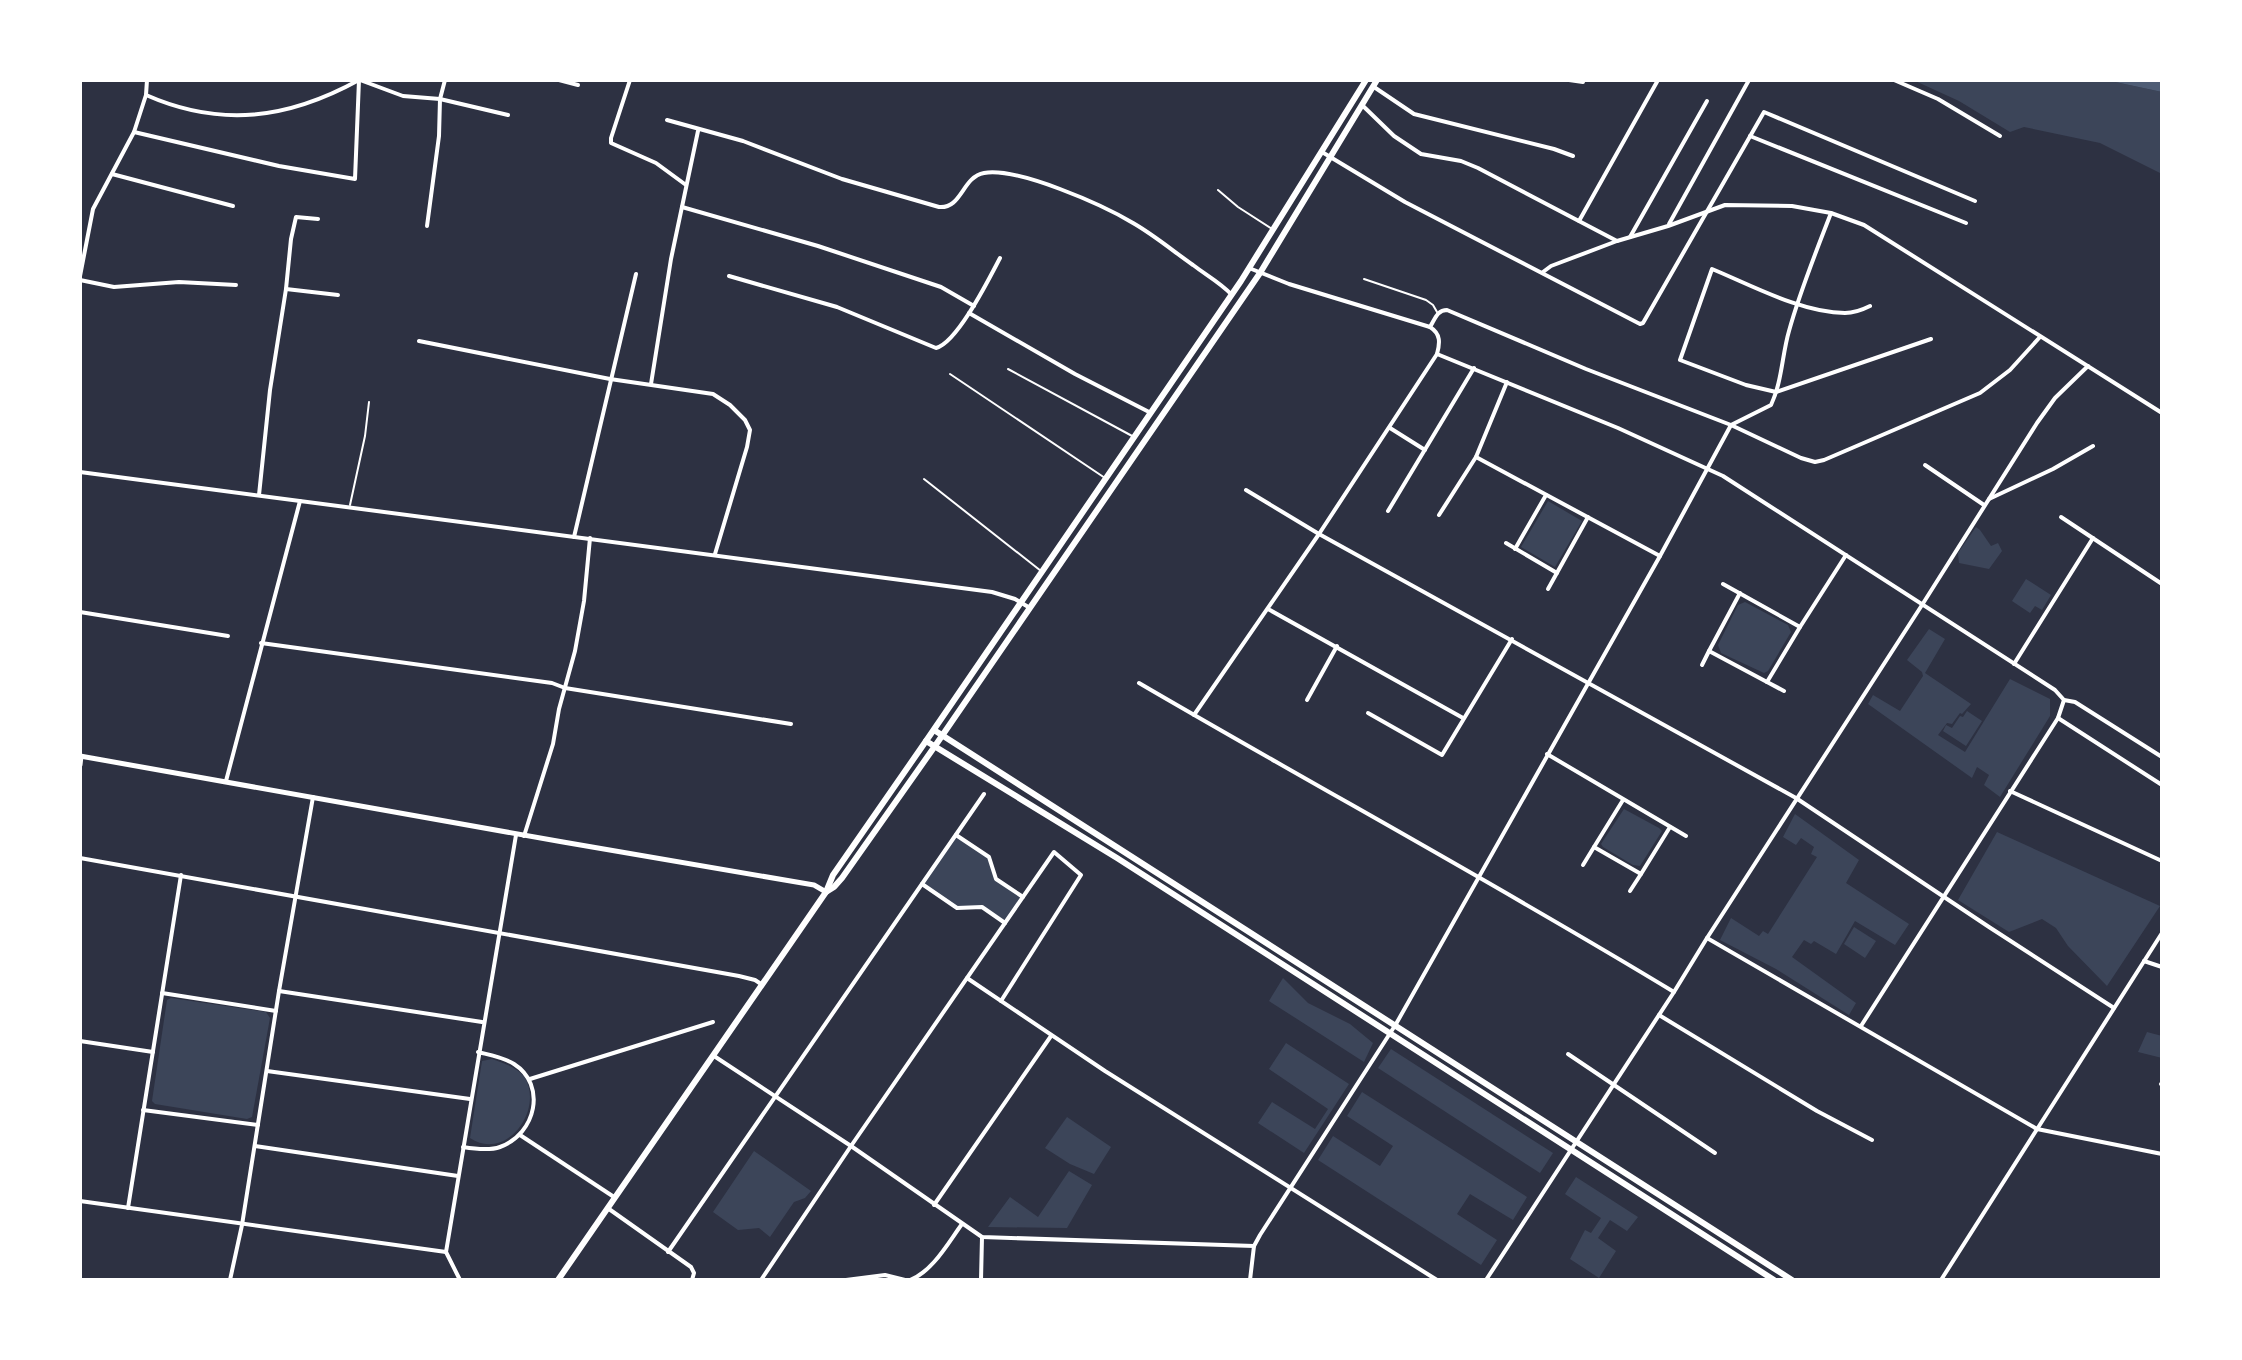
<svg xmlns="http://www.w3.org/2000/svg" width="2242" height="1360" font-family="Barlow,sans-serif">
  <rect width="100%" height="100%" fill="#2d3142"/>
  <g fill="#3c4559">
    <path d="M1913,80H2106L2162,92V174L2100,143L2024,127L2010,132L1959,101Z"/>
    <path d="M1548,501L1582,521L1555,567L1521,547Z"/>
    <path d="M1976,527L1980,530L1991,546L1998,543L2002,551L1989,569L1959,563L1958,553Z"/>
    <path d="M2026,579L2051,595L2042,610L2035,606L2030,613L2012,601Z"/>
    <path d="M1745,602L1788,625L1791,632L1768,671L1764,673L1721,653L1718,645L1738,605Z"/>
    <path d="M1929,629L1945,639L1925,673L1971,704L1962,714L1960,713L1952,724L1947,723L1938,735L1965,752L2010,679L2050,699V716L2000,797L1984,785L1989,775L1977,767L1972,778L1868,704L1873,695L1900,711L1923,676L1922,672L1907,660Z"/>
    <path d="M1967,711L1982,721L1966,746L1943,731L1946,725L1952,728L1960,716L1963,717Z"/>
    <path d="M1624,809L1659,828L1662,831L1640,866L1633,865L1603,847L1601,844Z"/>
    <path d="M1795,814L1859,860L1846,883L1909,924L1895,945L1855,921L1836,954L1814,941L1811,944L1804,940L1792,957L1856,1003L1849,1015L1776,969L1720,940L1731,918L1759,936L1763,931L1768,934L1817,857L1811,854L1814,847L1801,838L1796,845L1783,837Z"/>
    <path d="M1997,832L2160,906L2107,986L2068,946L2056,928L2042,919L2009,932L1958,900Z"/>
    <path d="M956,835L989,857L996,879L1023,897L1005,923L982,907L957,908L922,884Z"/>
    <path d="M1854,927L1876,941L1865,958L1844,944Z"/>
    <path d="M1283,978L1308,1003L1350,1024L1373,1043L1364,1062L1269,1001Z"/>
    <path d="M171,998L266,1012L270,1018L252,1117L247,1119L155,1104L152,1101L167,1000Z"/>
    <path d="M2147,1032L2162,1036V1058L2138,1052Z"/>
    <path d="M1286,1043L1349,1084L1304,1153L1258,1123L1272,1102L1315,1129L1328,1109L1269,1069Z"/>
    <path d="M1391,1049L1553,1153L1540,1173L1378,1068Z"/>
    <path d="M492,1059C503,1063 519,1068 525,1078C544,1111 505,1162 470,1138L482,1061Z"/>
    <path d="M1362,1092L1527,1197L1513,1220L1470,1194L1457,1214L1497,1240L1481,1265L1318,1160L1333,1136L1380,1166L1393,1146L1347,1116Z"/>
    <path d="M1067,1117L1111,1147L1094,1174L1070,1164L1045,1148Z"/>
    <path d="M754,1151L811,1191L805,1198L794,1202L770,1237L759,1228L738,1230L713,1212Z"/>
    <path d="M1069,1171L1092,1185L1067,1228L988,1227L1010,1197L1038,1217Z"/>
    <path d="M1576,1177L1638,1217L1627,1231L1610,1220L1598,1238L1616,1251L1599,1278L1570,1259L1585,1230L1591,1233L1601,1218L1565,1194Z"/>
  </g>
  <path fill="#4f5d75" d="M2106,80H2162V92Z"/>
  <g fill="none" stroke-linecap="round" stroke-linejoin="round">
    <g stroke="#fff" stroke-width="2">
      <path d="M1218,190L1238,207L1272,229"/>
      <path d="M1364,279L1426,300L1433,305L1437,312"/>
      <path d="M1008,369L1134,437"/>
      <path d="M950,374L1105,478"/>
      <path d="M924,479L1041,571"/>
      <path d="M350,505L365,436L369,402"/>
    </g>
    <g stroke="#fff" stroke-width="4">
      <path d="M360,80L403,96L440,99L508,115"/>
      <path d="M559,80L578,85"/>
      <path d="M630,80L611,138V143L656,163L686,185"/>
      <path d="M1569,80L1583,82"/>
      <path d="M1894,80L1938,99L2000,136"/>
      <path d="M1374,87L1414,114L1554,149L1573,156"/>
      <path d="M146,95C221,128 288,119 359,80"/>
      <path d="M1362,105L1394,136L1421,154L1461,161L1478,168L1617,241"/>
      <path d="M667,120L743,141L842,179L939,207C962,209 962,177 984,173C1018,167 1103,205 1133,223C1154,235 1173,251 1193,265C1206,275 1221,283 1232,295"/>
      <path d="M134,132L279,166L355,179L359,80"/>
      <path d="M1750,136L1966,223"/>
      <path d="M1322,152L1405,202L1640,324L1643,323L1764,112L1975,201"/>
      <path d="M112,174L233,206"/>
      <path d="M682,207L818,246L941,287L974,306"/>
      <path d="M1579,221L1658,80"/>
      <path d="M1669,224L1749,80"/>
      <path d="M427,226L439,136L440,99L445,80"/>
      <path d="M1630,237L1707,101"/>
      <path d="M1543,272L1551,266L1617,241L1668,226L1725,205L1792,206L1831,213L1864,225L2162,413"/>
      <path d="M80,276L93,209L134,132L146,95L147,80"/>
      <path d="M729,276L837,307L936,348C957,343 989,279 1000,258"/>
      <path d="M80,280L114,287L179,282L236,285"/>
      <path d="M286,289L291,239L296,217L318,219"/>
      <path d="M1870,306C1862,310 1854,313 1845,313C1802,313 1751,285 1712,269L1680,360L1746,385L1776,392L1931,339"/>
      <path d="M969,313L1075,374L1151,413"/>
      <path d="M1430,327C1435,319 1437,310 1447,310L1586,369L1731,425L1801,458L1815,462L1824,460L1980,393L2010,370L2040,337"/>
      <path d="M419,341L610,379L713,394L730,405L745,420L750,430L747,447L715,554"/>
      <path d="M1437,354L1618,428L1723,476L2055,690L2064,700L2075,702L2162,757"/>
      <path d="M651,384L671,259L698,131"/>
      <path d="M1390,428L1425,450"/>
      <path d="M1476,457L1660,556"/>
      <path d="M1925,465L1984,505"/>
      <path d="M80,472L992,592L1015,599L1030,608"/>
      <path d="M1246,490L1319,534L1796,798L1989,927L2114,1008"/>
      <path d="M259,495L270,390L286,289L338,295"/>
      <path d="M1989,499L2053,469L2093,446"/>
      <path d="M1388,511L1474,368"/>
      <path d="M1439,515L1476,457L1507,382"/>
      <path d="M2061,517L2162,584"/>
      <path d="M574,537L636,274"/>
      <path d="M1506,543L1557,573"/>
      <path d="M1515,549L1546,495"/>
      <path d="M1723,584L1800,627L1846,555"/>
      <path d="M1548,589L1588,517"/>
      <path d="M1740,593L1709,651L1767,682L1800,627"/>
      <path d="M1268,609L1463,718"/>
      <path d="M80,612L228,636"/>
      <path d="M261,643L552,683L565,688L791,724"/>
      <path d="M2014,664L2093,538"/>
      <path d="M1702,665L1709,651"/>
      <path d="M1767,682L1784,691"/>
      <path d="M1139,683C1317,787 1498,885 1674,992"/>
      <path d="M1307,700L1337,646"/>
      <path d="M1368,713L1442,755L1512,639"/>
      <path d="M1194,715L1319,534L1437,354C1440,343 1441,334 1430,327L1289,284L1249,268"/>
      <path d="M2058,718L2162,785"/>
      <path d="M1547,754L1686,836"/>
      <path d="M226,781L300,501"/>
      <path d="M2010,791L2162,861"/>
      <path d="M1623,800L1594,847L1641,874L1670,827"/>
      <path d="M956,835L989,857L996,879L1023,897"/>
      <path d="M524,836L553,744L559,709L575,651L584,601L590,538"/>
      <path d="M80,858L739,976L755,980L761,984"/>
      <path d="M1583,865L1594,847"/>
      <path d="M922,884L957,908L982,907L1005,923"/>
      <path d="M1630,891L1641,874"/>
      <path d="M1707,938L2037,1129L2162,1154"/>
      <path d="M2144,961L2162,967"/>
      <path d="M967,978L1105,1071L1437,1280"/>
      <path d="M279,991L482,1022"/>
      <path d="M162,993L276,1011"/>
      <path d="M1659,1015L1817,1111L1872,1140"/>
      <path d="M1861,1026L2058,718L2064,700"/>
      <path d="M80,1041L153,1052"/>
      <path d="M1568,1054L1715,1153"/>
      <path d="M714,1056L851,1146L982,1237L1254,1246"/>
      <path d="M267,1071L470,1099"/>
      <path d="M530,1079L713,1022"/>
      <path d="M2161,1084L2162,1085"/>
      <path d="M143,1110L258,1125"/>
      <path d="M520,1135L614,1197"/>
      <path d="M255,1146L458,1176"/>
      <path d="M463,1147C475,1149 489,1151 500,1147C536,1134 547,1085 514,1064C503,1057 490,1055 478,1052"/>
      <path d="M80,1201L446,1252"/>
      <path d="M934,1205L1051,1036"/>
      <path d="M128,1208L181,875"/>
      <path d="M609,1209L691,1267L694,1273L692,1280"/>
      <path d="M668,1252L984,794"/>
      <path d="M230,1280L242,1225L279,991L313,797"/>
      <path d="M460,1280L446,1252L516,835"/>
      <path d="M761,1280L851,1146L1054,852L1081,875L1001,1001"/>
      <path d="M846,1280L885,1275L905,1280"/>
      <path d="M910,1280C933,1271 948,1243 962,1224"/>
      <path d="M981,1280L982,1237"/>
      <path d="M1250,1280L1254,1246L1260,1235L1396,1024L1660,556L1731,425L1771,405C1782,382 1782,355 1789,331C1800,291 1816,252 1831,213"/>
      <path d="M1486,1280L1674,992L1707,938L1922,605L2037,423L2055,398L2088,366"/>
      <path d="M1941,1280L2162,933"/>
      <path d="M2161,1280L2162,1278"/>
    </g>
    <g stroke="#fff" stroke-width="5">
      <path d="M80,756C324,800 569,844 814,885L826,892"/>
      <path d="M80,765L81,756"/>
    </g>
    <g stroke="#fff" stroke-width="6">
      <path d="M826,892L834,887L842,878L935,746"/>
      <path d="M558,1280L826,892L833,875L926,741"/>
    </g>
    <g stroke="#fff" stroke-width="6">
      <path d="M1366,80L1241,281L926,741L1117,858L1774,1280"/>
      <path d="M934,730L1792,1280"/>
      <path d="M935,746L1260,273L1377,80"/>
    </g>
  </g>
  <rect width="2242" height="1360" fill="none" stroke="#ffffff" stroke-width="164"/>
</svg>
